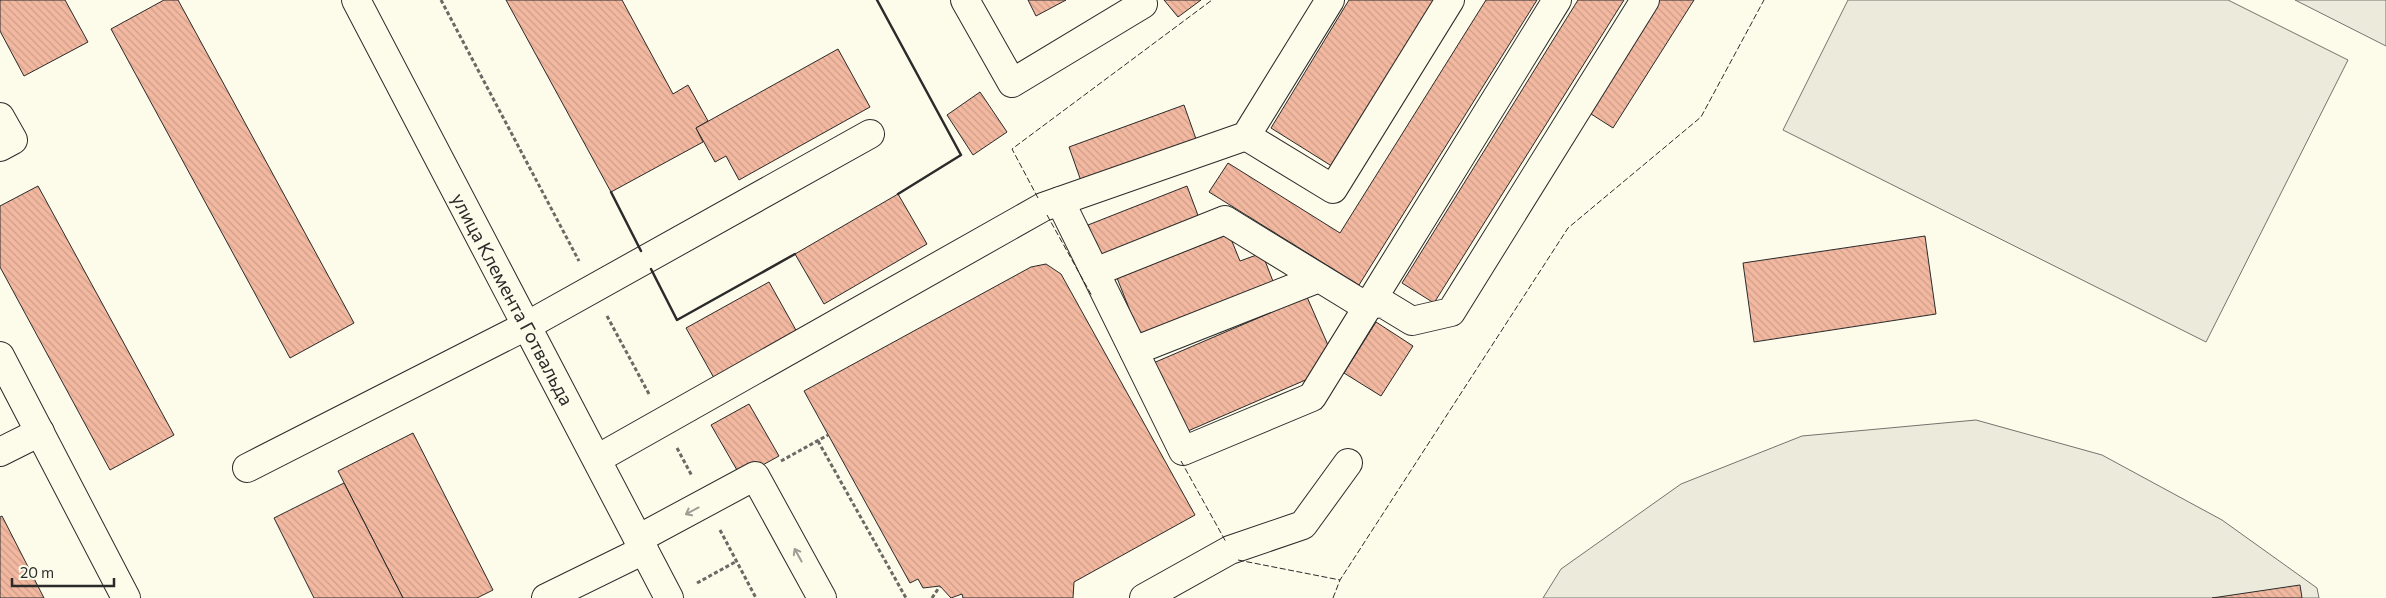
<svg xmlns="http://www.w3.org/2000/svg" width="2386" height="598" font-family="Commissioner,sans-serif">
  <defs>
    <pattern id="building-back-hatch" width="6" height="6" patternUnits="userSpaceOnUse" patternTransform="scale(1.25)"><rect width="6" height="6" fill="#f2b8a0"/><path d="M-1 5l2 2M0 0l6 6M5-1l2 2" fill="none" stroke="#d09e8a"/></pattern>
  </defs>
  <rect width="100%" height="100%" fill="#fdfbea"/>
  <g fill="#ecebdb" stroke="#74746e">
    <path d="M1848,0H2228L2348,60L2206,342L1783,130Z"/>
    <path d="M2295,0H2386V46Z"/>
    <path d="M1976,420L2102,455L2222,520L2317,588L2319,598H1543L1561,569L1681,484L1802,436Z"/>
  </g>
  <g fill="url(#building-back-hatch)" stroke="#2b2b2b">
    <path d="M0,0H65L88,42L24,76L0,31Z"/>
    <path d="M164,0H178L354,323L290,358L111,29Z"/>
    <path d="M506,0H622L673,94L688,85L708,121L696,128L703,142L611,192Z"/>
    <path d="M1028,0H1066L1036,16Z"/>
    <path d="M1164,0H1201L1178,17Z"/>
    <path d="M1349,0H1443L1338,170L1271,128Z"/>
    <path d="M1486,0H1537L1359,285L1209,192L1228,163L1340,233Z"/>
    <path d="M1578,0H1624L1434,303L1402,283Z"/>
    <path d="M1659,0H1694L1613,128L1588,112Z"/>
    <path d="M838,49L870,107L739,180L726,156L715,162L696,128Z"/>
    <path d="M980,92L1007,132L973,155L947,115Z"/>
    <path d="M1184,105L1196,139L1081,181L1069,147Z"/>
    <path d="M38,186L174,435L110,470L0,267V206Z"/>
    <path d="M1187,186L1199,218L1101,257L1088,225Z"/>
    <path d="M898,194L927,244L824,304L795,254Z"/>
    <path d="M1229,234L1240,261L1262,253L1276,289L1142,341L1117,278Z"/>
    <path d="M1925,236L1936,314L1754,342L1743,263Z"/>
    <path d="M1046,264L1061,274L1195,515L1074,582L1073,598H963L962,594L951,598L940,586L923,588L918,579L910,583L804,391L1031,267Z"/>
    <path d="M769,282L797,332L714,378L686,328Z"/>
    <path d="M1307,297L1331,352L1317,375L1181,434L1151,364Z"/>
    <path d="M1376,322L1413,346L1381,396L1344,373Z"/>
    <path d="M749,404L779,456L741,477L711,425Z"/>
    <path d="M413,433L493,590L477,598H403L338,471Z"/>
    <path d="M344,483L403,598H314L274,518Z"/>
    <path d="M2,516L44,598H0V517Z"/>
    <path d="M2300,585L2302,598H2212Z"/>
  </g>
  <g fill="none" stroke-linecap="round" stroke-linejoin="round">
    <g stroke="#2b2b2b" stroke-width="30">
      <g id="minor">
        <path d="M356,0L669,598"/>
        <path d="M965,0L1012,83L1143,4"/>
        <path d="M1557,0L1370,303L1384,304L1412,321L1451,312L1645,0"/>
        <path d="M0,117L13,140L0,147"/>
        <path d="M1246,136L1333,189L1450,0"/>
        <path d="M1060,201L1183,451L1312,397L1370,303L1357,301L1225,220L1095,272"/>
        <path d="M1134,351L1319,278"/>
        <path d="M0,356L126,598"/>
        <path d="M0,452L40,432"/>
        <path d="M597,459L1043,207L1246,136L1330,0"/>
        <path d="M247,468L528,325L870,134"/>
        <path d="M638,539L755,476L822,598"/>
        <path d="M546,598L644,550"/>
        <path d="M1144,598L1230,550L1303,525L1348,463"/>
      </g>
    </g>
    <g stroke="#6a6964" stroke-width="3" stroke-dasharray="4 2.5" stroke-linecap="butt">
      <path d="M441,0L579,261"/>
      <path d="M607,316L649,394"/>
      <path d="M818,441L906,598"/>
      <path d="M677,448L692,476"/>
      <path d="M781,461L828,435"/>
      <path d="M720,530L756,598"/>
      <path d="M697,583L737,561"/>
      <path d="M932,598L940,586"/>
    </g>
    <use href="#minor" stroke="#fdfbea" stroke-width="28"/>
    <g stroke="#2b2b2b" stroke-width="1" stroke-dasharray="6 2.5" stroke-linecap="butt">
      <path d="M1038,198L1012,149L1212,0"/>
      <path d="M1047,215L1092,296"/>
      <path d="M1181,461L1226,542"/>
      <path d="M1238,560L1340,580L1568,228L1701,117L1764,0"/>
      <path d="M1333,598L1340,580"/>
    </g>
    <g stroke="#2b2b2b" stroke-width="2.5">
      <path d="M877,0L961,155L898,194"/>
      <path d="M611,192L641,251"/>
      <path d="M651,269L677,320L795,254"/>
    </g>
  </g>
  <defs><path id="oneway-shaft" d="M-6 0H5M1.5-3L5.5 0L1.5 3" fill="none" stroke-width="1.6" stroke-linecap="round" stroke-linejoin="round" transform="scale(1.25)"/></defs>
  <g stroke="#9e9d94">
    <use href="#oneway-shaft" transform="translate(692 511) rotate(152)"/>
    <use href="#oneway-shaft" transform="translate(798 555) rotate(-119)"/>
  </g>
  <g text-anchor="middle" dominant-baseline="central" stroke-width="4" stroke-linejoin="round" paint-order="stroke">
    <g font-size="19" fill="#2b2b2b" stroke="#fdfbea">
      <text transform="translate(513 299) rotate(62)">улица Клемента Готвальда</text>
    </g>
  </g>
  <path d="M12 578v8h102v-8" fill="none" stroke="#2b2b2b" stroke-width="2.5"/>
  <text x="20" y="578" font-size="15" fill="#2b2b2b" stroke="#fdfbea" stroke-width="4" paint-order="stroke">20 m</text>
</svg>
